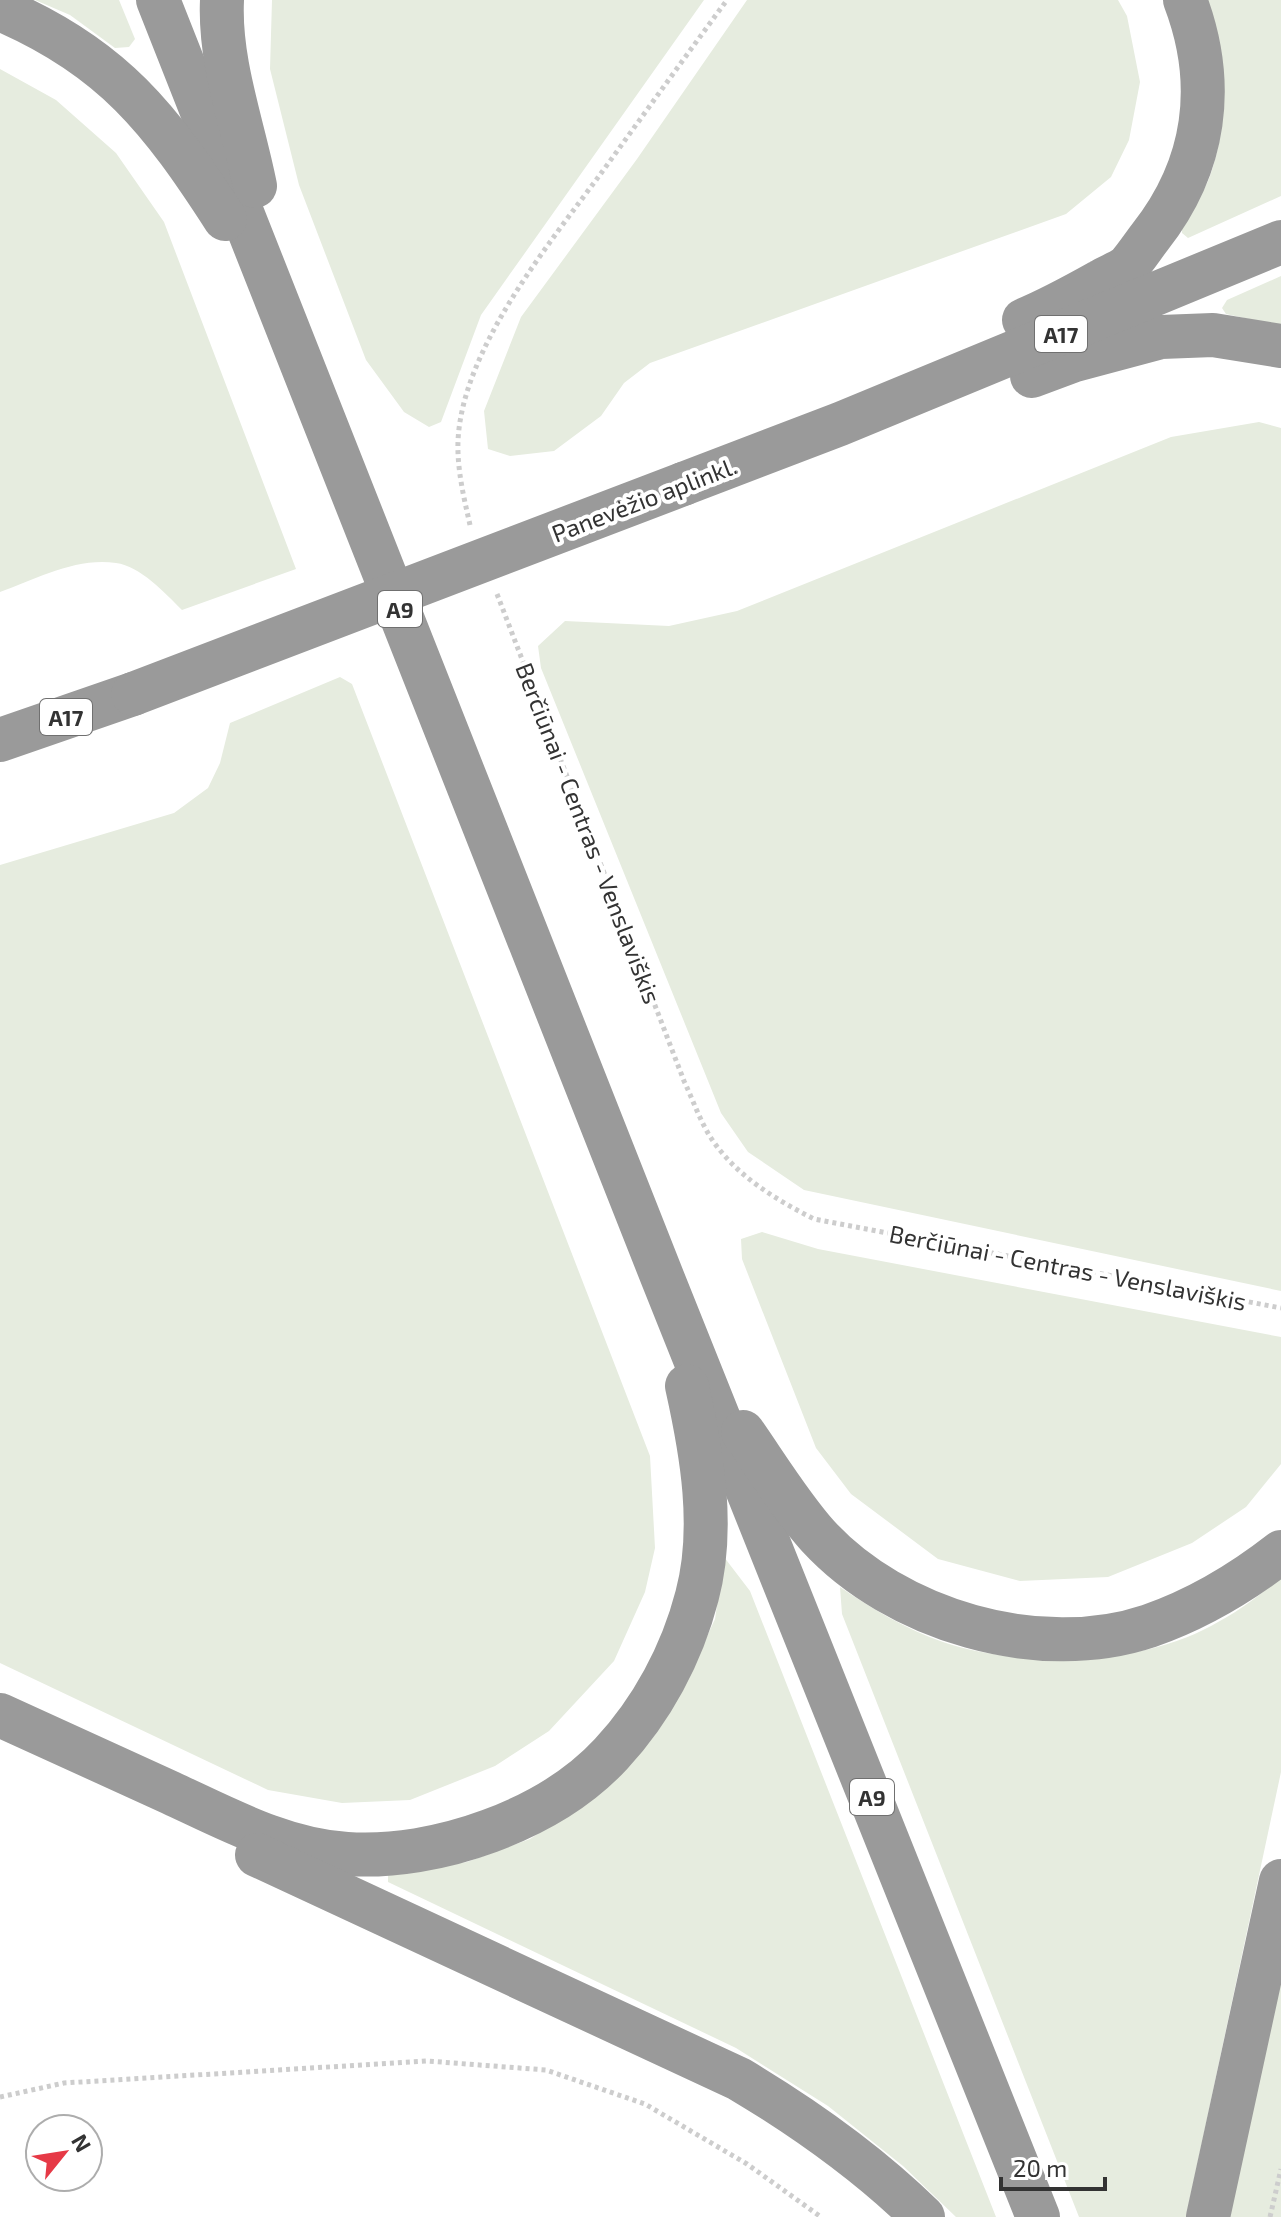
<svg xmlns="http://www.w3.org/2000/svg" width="1281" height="2217" font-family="'Exo 2',sans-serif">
  <rect width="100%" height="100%" fill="#fff"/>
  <g fill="#e6ecdf">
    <path d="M35,0H119L135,39L129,47L115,48L70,15Z"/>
    <path d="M272,0H704L481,315L441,422L429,427L404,412L366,360L299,185L270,69Z"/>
    <path d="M747,0H1118L1127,16L1140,82L1129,140L1111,177L1066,214L650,363L624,383L601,416L554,451L510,456L488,449L484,411L521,317L637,159Z"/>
    <path d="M1206,0H1281V196L1188,238L1182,233V224C1191,209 1204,193 1210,176C1232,115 1219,60 1206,0Z"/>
    <path d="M0,69L56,100L116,153L164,222L296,569L182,610C165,593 140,566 116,563C76,557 36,579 0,592Z"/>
    <path d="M1281,276V326L1226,314L1222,308L1227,300Z"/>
    <path d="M1259,422L1281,428V1291L804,1190L748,1152L721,1113L541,668L538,646L565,621L669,626L737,611L1171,437Z"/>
    <path d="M340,677L352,684L650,1456L655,1548L645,1592L614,1661L549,1731L495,1766L410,1800L342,1803L268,1790L0,1663V865L174,813L208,788L220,763L230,723Z"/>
    <path d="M762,1232L818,1249L1281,1337V1464L1246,1507L1192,1543L1108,1577L1020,1581L938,1559L851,1494L816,1448L742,1259L741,1239Z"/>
    <path d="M724,1557L750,1591L996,2217H956L903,2166L828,2106L736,2048L388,1882V1874L467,1862L530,1839L608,1787L655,1735L685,1684L715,1619Z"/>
    <path d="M1281,1577V1772L1186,2217H1079L842,1614L840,1587C871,1608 907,1630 943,1642C1020,1668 1138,1666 1211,1626C1236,1613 1260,1596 1281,1577Z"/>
    <path d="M1281,1965V2217H1228Z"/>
  </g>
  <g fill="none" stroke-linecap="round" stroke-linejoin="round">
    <g stroke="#cdcdcd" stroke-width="5" stroke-dasharray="4 4" stroke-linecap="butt">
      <path d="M470,525C464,498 457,470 458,441C462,349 549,244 602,172C644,114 685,57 727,0"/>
      <path d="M497,594L684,1081C693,1100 700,1121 711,1138C736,1176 775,1199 814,1219L1281,1308"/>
      <path d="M0,2097L64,2083L427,2061L546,2070L645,2104L747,2164L821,2217"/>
      <path d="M1270,2217L1281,2169"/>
    </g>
    <g stroke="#9a9a9a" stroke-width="44">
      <path d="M158,0L663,1279L1038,2217"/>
      <path d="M222,0C219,63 243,125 255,186"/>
      <path d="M0,9C113,57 161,120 225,219"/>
      <path d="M1024,320C1051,309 1076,295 1101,281C1109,276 1121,272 1128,266C1136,257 1143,246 1150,237C1206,166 1217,84 1185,0"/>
      <path d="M1032,376L1075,360L1161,337L1213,335L1281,346"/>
      <path d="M683,484L840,424L1281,242"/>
      <path d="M0,740L133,694"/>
      <path d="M743,1432C766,1465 791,1506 818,1536C895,1620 1039,1663 1149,1626C1198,1609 1240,1584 1281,1552"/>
      <path d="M0,1715C57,1741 114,1767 171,1793C227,1819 284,1850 347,1854C436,1860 550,1820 611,1754C652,1710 682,1654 697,1596C715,1529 702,1453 687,1386"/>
      <path d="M257,1855L739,2079C806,2119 868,2163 923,2217"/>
      <path d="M1208,2217L1281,1881"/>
    </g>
    <path stroke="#9a9a9a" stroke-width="44" d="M133,694L683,484"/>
  </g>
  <g text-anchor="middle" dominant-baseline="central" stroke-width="8" stroke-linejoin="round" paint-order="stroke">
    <g fill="#fff" stroke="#707070" stroke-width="2">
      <rect x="1035" y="316" width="52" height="36" rx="6"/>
      <rect x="378" y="591" width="44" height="36" rx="6"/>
      <rect x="40" y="699" width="52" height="36" rx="6"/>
      <rect x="850" y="1779" width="44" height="36" rx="6"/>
    </g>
    <g font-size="22" font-weight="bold" fill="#333">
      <text x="1061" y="334">A17</text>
      <text x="400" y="609">A9</text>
      <text x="66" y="717">A17</text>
      <text x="872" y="1797">A9</text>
    </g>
    <g font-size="24" fill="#333" stroke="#fff">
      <text transform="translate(644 499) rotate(-21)">Panevėžio aplinkl.</text>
      <text transform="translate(589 833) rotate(69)">Berčiūnai - Centras - Venslaviškis</text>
      <text transform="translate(1068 1267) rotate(11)">Berčiūnai - Centras - Venslaviškis</text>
    </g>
  </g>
  <g transform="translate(64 2153) rotate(60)"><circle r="38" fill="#ffffff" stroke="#adadad" stroke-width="2"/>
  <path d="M0-6L14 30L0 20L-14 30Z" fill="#e63946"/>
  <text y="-12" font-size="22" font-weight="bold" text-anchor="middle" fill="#333333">N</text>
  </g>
  <path d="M1001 2177v12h104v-12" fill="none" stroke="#333333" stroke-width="4"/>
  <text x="1013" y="2177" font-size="24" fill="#333333" stroke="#ffffff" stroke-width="6" paint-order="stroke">20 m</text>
</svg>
